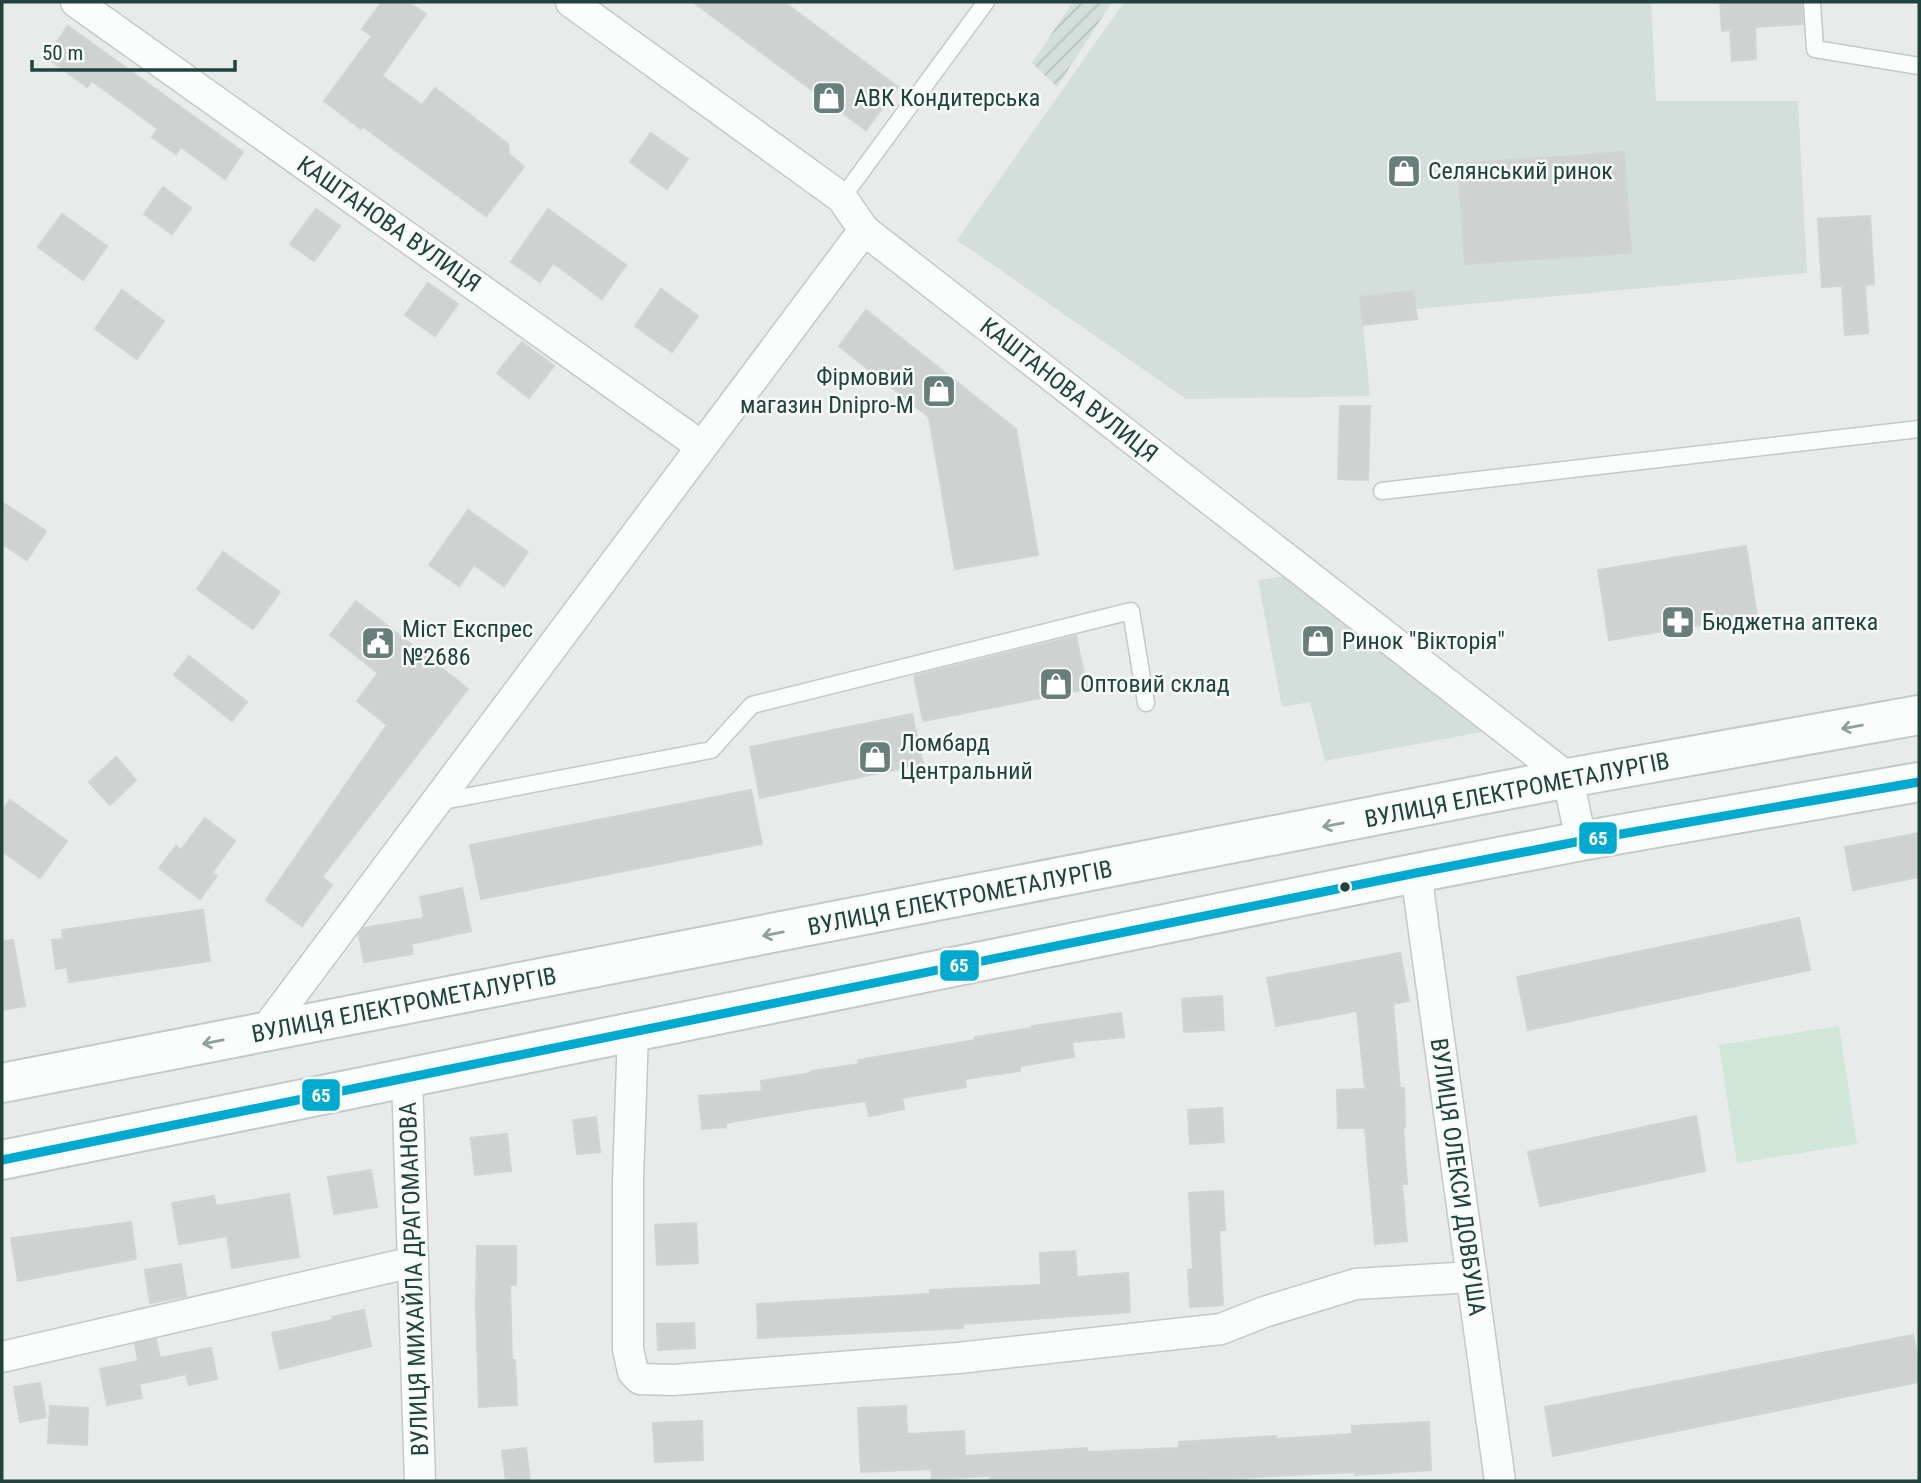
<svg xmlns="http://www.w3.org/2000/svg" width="1921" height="1483" font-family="'Roboto Condensed',sans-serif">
  <defs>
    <pattern id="industrial-furrows" width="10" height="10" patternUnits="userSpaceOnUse" patternTransform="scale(1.75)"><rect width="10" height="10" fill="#d4dfdb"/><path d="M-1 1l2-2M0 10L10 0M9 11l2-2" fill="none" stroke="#b6c1bd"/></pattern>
  </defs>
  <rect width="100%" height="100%" fill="#e7ecea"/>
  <g fill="#d4dfdb">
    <path d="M1124,2H1651L1656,101H1798L1807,273L1416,309L1417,319L1363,325L1370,396L1186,399L957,240Z"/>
    <path d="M1285,576L1482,732L1325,761L1310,702L1282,707L1258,580Z"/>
  </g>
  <path fill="url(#industrial-furrows)" d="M1073,2H1112L1057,87L1032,63Z"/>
  <path fill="#cfe6d8" d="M1839,1026L1857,1144L1737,1163L1719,1045Z"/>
  <g fill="#ced3d2" stroke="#cfd5d3" stroke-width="2">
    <path d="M382,2H408L426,14L382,76L422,105L435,88L508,144L509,154L524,167L486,216L362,126L361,129L324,101L372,36L362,29Z"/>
    <path d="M693,2H784L898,87L866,130Z"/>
    <path d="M1720,2H1802L1803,24L1755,27L1756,59L1732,61L1730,30L1722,31Z"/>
    <path d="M68,26L243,152L225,179L181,147L176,154L152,137L158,129L92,81L87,87L46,57Z"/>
    <path d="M651,133L688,159L667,189L630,162Z"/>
    <path d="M1624,152L1631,253L1465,264L1458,164Z"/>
    <path d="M163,187L191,208L172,234L144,214Z"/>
    <path d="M316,209L340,226L314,261L290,244Z"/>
    <path d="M548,209L626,265L602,299L553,263L540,282L511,262Z"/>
    <path d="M62,214L107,246L83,280L38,247Z"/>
    <path d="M1870,216L1874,284L1865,285L1868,333L1845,335L1842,286L1822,287L1818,219Z"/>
    <path d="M428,283L458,304L435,336L405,315Z"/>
    <path d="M661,289L698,316L672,352L635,326Z"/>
    <path d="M122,290L164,321L137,359L95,329Z"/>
    <path d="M1413,291L1417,319L1363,325L1360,297Z"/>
    <path d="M866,310L1016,429L1038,555L955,569L929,417L839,346Z"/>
    <path d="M522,342L554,366L529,398L497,373Z"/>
    <path d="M1340,406H1370L1368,480L1338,479Z"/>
    <path d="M2,502L46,531L27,560L2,544Z"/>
    <path d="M468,510L528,552L504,586L474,565L459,586L429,565Z"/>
    <path d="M1746,546L1757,616L1609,640L1598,570Z"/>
    <path d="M223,552L280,592L253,629L197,589Z"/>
    <path d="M356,601L468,689L322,877L332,885L302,926L266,900L387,725L357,701L378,673L330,635Z"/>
    <path d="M1076,636L1087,689L923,721L914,676Z"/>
    <path d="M189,656L247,702L232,721L174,675Z"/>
    <path d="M912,714L923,764L760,798L750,747Z"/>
    <path d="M116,757L136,780L110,805L89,782Z"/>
    <path d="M751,790L762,844L481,899L470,845Z"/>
    <path d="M10,800L67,841L40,878L2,851V811Z"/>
    <path d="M205,818L235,841L212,873L217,876L200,899L159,868L176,846L181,850Z"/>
    <path d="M1919,833V877L1853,890L1845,847Z"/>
    <path d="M462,888L471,931L411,944L413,954L364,962L359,934L364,928L424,918L420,897Z"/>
    <path d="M203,910L210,961L69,982L67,967L56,969L52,940L63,939L62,930Z"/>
    <path d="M1799,918L1810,970L1528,1030L1517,977Z"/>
    <path d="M13,940L25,1006L2,1010V941Z"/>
    <path d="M1400,953L1409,1001L1393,1004L1400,1088H1404L1405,1127H1403L1407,1184H1402L1407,1241L1375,1244L1365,1128H1338L1337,1090L1365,1089L1357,1011L1276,1026L1267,978Z"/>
    <path d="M1222,996L1224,1030L1184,1032L1182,999Z"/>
    <path d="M1121,1013L1124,1037L1072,1042L1074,1057L1020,1066V1071L965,1079L966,1087L902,1098L904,1109L869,1116L866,1101L809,1109L726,1123V1127L702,1129L699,1096L762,1091L761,1081L811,1073V1071L859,1064L858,1060L975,1040V1037L1032,1028V1026Z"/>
    <path d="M1222,1108L1224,1142L1190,1144L1188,1110Z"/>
    <path d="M1696,1116L1705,1171L1540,1206L1528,1152Z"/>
    <path d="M596,1117L600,1152L577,1154L573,1120Z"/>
    <path d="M507,1134L511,1171L475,1175L471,1138Z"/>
    <path d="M371,1170L377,1207L334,1214L328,1177Z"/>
    <path d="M1223,1191L1225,1230H1219L1223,1305L1190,1307L1188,1270L1193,1269L1189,1193Z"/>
    <path d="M289,1194L299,1257L232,1268L227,1236L179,1244L172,1203L214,1196L216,1206Z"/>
    <path d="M131,1222L136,1259L18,1281L11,1238Z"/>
    <path d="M696,1223L698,1263L657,1265L655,1225Z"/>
    <path d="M477,1246H516V1285H510L512,1360H515L517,1405L479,1407L476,1303Z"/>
    <path d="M1075,1251L1077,1277L1128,1273L1130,1312L963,1324V1328L758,1338L757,1304L930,1294V1290L1041,1285L1040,1253Z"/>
    <path d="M181,1264L186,1296L150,1303L145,1270Z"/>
    <path d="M364,1310L371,1346L280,1369L272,1333L333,1320L332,1317Z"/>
    <path d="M694,1323L695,1348L658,1350L657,1324Z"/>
    <path d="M1913,1335L1919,1364V1382L1553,1456L1545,1407Z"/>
    <path d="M156,1339L160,1358L211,1348L217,1379L189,1385L186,1374L139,1384L142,1398L107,1405L100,1369L138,1361L135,1344Z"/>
    <path d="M40,1383L46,1417L20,1422L14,1387Z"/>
    <path d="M50,1406L88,1408L87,1445L48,1443Z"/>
    <path d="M906,1406L907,1434L964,1431L965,1456L1087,1448V1452L1179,1448V1442L1276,1436V1439L1352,1434V1426L1429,1422L1431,1470L1355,1475V1472L1291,1475L1190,1481H990V1476L932,1479L931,1469L861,1472L858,1408Z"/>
    <path d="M702,1421L703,1460L655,1462L653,1423Z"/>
    <path d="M526,1448L530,1481H506L502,1451Z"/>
  </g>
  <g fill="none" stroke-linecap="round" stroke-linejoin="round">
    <g stroke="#c4c9c7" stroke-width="19">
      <g id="lane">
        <path d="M1812,2L1815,49L1919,66"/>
        <path d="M842,198L986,2"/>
        <path d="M1382,491L1919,429"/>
        <path d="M438,802L711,750L752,705L1131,611L1146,703"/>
      </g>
    </g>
    <g stroke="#c4c9c7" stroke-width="33">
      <g id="street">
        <path d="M76,2L701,446"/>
        <path d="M571,2L842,198L864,230L1568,778L1581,841"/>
        <path d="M1416,873L1500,1481"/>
        <path d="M264,1032L864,230"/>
        <path d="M633,1032L628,1181V1349L633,1372L640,1379L673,1380L958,1358L1221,1329L1264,1312L1356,1284L1472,1277"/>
        <path d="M407,1077L420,1481"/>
        <path d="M2,1357L413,1262"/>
      </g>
    </g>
    <g stroke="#c2cac8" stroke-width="42">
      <g id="secondary">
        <path d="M2,1083L1568,778L1919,715"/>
        <path d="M2,1160L1416,873L1581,841L1919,782"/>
      </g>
    </g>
    <use href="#lane" stroke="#fbfcfc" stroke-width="16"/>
    <use href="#street" stroke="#fbfcfc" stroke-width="30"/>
    <use href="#secondary" stroke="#fbfcfc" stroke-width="38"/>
    <g stroke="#f6fbf9" stroke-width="14">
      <path id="bus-1" d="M2,1160L1416,873L1581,841L1919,782"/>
    </g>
    <use href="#bus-1" stroke="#00a9ce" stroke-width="9"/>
  </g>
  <defs><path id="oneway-shaft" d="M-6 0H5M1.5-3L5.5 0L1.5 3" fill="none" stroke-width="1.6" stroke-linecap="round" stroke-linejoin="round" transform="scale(1.75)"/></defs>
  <g stroke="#8ea09c">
    <use href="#oneway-shaft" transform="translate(1852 727) rotate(170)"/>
    <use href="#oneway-shaft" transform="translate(1333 825) rotate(169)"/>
    <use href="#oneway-shaft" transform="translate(773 934) rotate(169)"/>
    <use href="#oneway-shaft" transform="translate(213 1042) rotate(169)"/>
  </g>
  <defs>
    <g id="shop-square" transform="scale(1.75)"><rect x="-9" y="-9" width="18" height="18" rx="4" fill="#677e7a" stroke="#f6fbf9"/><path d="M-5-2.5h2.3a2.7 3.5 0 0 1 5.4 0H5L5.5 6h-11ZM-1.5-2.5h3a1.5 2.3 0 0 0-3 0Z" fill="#fff"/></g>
    <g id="pharmacy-square" transform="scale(1.75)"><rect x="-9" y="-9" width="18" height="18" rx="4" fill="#677e7a" stroke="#f6fbf9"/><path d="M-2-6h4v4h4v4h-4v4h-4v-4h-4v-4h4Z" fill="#fff"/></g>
    <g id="civic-square" transform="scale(1.75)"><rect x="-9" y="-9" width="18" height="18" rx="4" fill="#677e7a" stroke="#f6fbf9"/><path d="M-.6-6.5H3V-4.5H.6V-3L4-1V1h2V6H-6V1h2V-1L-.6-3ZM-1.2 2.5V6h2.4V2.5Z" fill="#fff"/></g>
  </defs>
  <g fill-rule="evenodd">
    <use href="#shop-square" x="829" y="98"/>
    <use href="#shop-square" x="1404" y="171"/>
    <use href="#shop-square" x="939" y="391"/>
    <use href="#pharmacy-square" x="1678" y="622"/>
    <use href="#shop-square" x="1318" y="641"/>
    <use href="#civic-square" x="378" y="643"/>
    <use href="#shop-square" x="1056" y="684"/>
    <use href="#shop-square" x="875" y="757"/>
  </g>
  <circle fill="#22433d" stroke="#f6fbf9" stroke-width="2.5" cx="1345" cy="887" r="6"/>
  <g text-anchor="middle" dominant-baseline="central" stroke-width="5" stroke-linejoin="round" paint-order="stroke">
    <g font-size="24" fill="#22433d" stroke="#f6fbf9" text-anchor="start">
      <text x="854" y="98">АВК Кондитерська</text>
      <text x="1428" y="171">Селянський ринок</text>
      <text x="914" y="377" text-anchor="end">Фірмовий<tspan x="914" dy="28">магазин Dnipro-M</tspan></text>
      <text x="1702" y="622">Бюджетна аптека</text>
      <text x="402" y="629">Міст Експрес<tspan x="402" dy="28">№2686</tspan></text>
      <text x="1342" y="641">Ринок "Вікторія"</text>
      <text x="1080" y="684">Оптовий склад</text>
      <text x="900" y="743">Ломбард<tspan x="900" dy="28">Центральний</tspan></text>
    </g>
    <g font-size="24" fill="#22433d" stroke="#f6fbf9">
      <text transform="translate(389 224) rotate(35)">КАШТАНОВА ВУЛИЦЯ</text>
      <text transform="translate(1069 390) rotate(38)">КАШТАНОВА ВУЛИЦЯ</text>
      <text transform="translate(1517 790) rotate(-11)">ВУЛИЦЯ ЕЛЕКТРОМЕТАЛУРГІВ</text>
      <text transform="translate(960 898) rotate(-11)">ВУЛИЦЯ ЕЛЕКТРОМЕТАЛУРГІВ</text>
      <text transform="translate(404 1005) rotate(-11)">ВУЛИЦЯ ЕЛЕКТРОМЕТАЛУРГІВ</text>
      <text transform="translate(1458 1177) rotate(82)">ВУЛИЦЯ ОЛЕКСИ ДОВБУША</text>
      <text transform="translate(414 1279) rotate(-92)">ВУЛИЦЯ МИХАЙЛА ДРАГОМАНОВА</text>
    </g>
  </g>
  <g stroke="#f6fbf9" stroke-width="2.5">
    <rect x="1578" y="821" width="40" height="34" rx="7" fill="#00a9ce"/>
    <rect x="939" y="949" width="41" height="33" rx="7" fill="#00a9ce"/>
    <rect x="301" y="1078" width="40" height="34" rx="7" fill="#00a9ce"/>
  </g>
  <g font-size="19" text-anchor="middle" font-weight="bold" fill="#fff">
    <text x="1598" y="845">65</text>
    <text x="959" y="972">65</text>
    <text x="321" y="1102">65</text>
  </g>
  <rect width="1921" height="1483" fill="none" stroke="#22433d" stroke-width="7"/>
  <path d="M32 60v10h203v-10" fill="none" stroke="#22433d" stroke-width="3.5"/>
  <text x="42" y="60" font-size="21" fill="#22433d" stroke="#f6fbf9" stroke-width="5" paint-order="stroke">50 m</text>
</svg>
